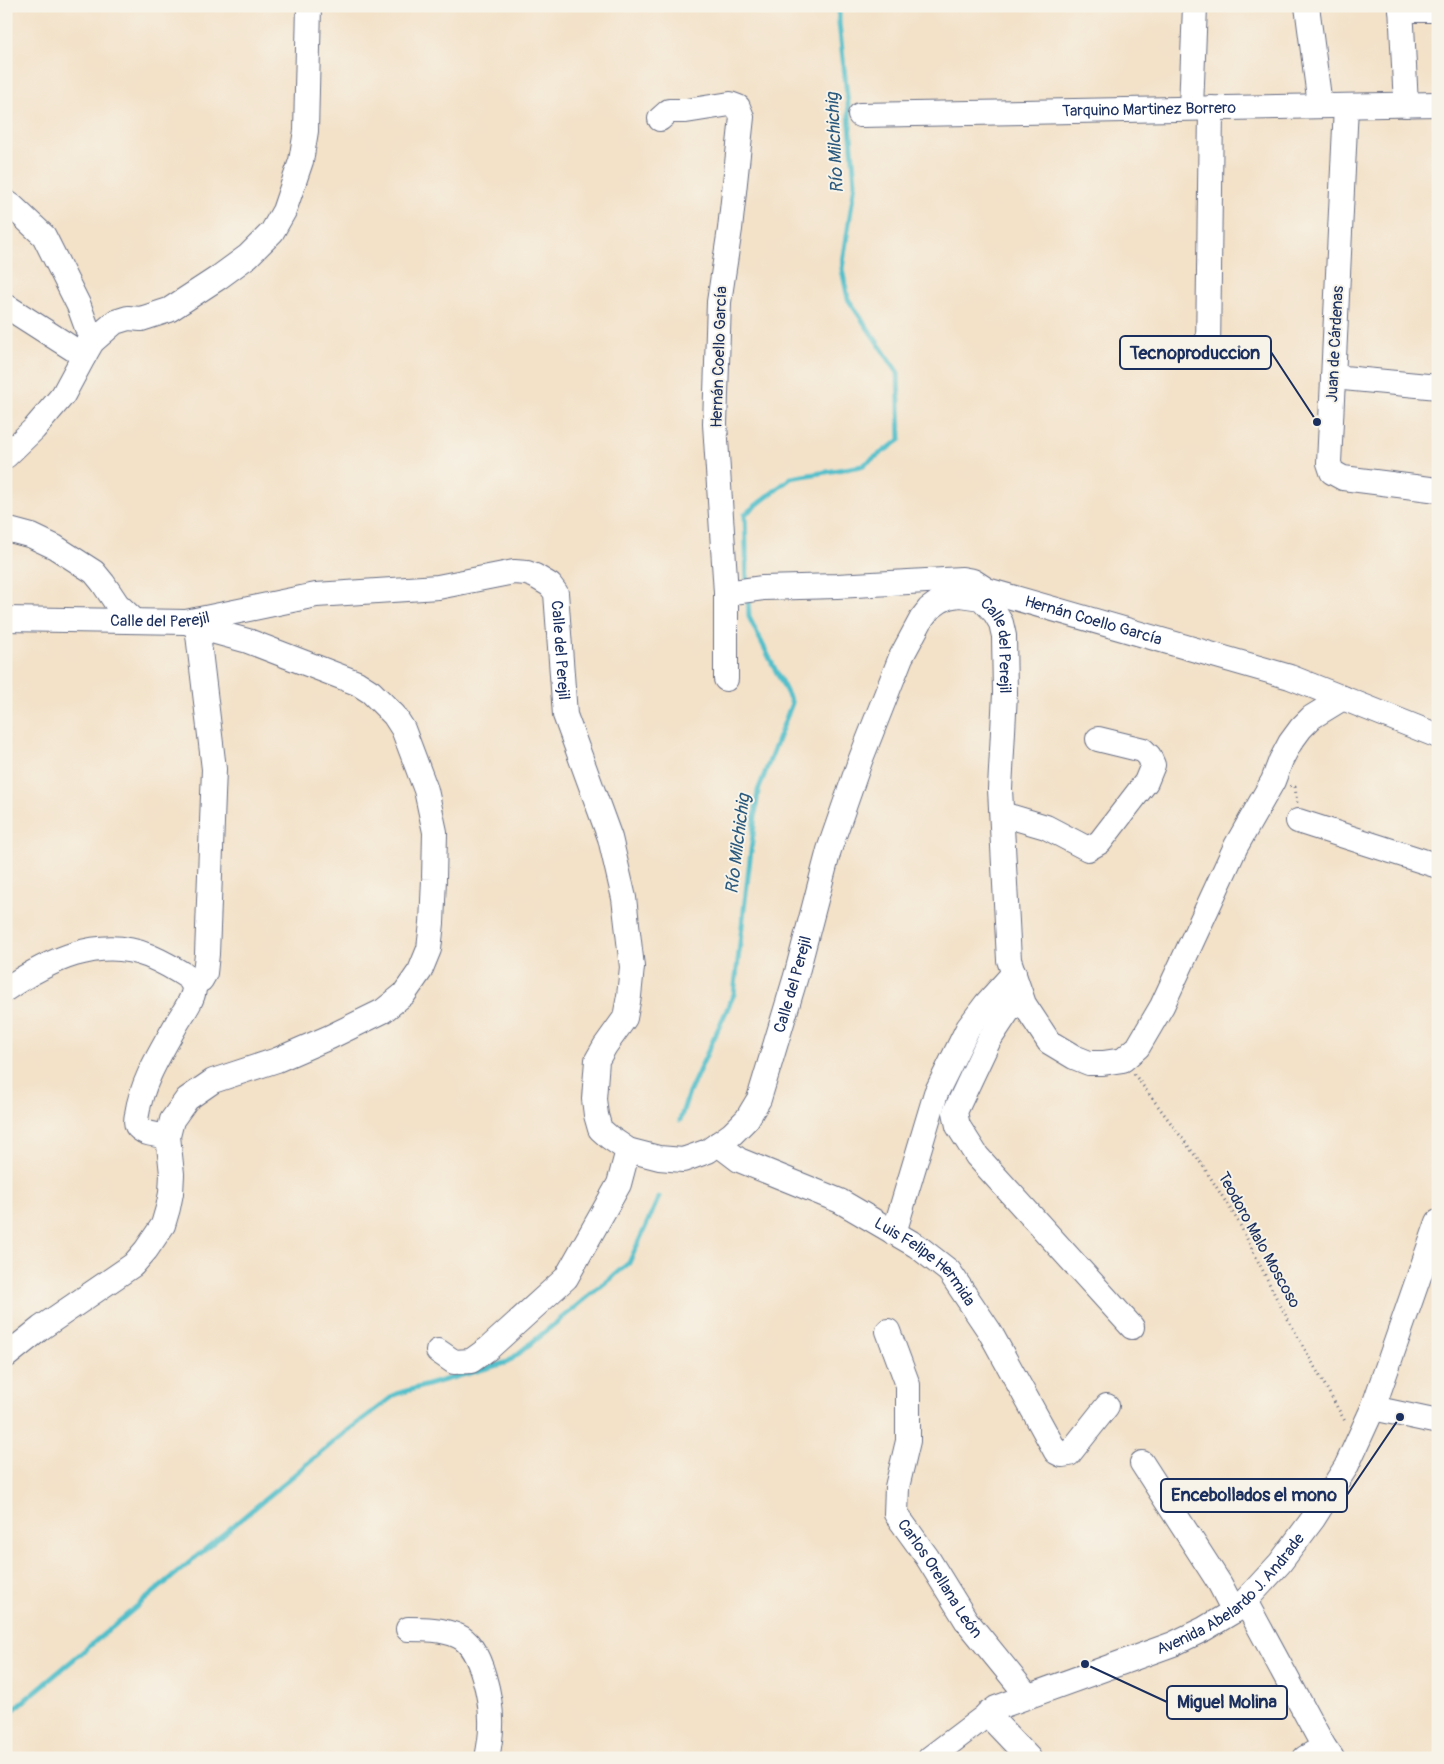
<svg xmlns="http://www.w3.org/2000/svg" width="1444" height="1764" font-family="Pangolin,sans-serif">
  <rect width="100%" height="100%" fill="#f7f3e8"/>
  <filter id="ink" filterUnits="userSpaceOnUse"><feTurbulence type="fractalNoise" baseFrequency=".02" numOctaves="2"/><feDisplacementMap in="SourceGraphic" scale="10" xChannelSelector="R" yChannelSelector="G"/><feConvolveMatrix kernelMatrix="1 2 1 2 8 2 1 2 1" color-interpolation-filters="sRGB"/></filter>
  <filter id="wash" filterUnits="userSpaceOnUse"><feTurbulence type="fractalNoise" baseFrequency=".0096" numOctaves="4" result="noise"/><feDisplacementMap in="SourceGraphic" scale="20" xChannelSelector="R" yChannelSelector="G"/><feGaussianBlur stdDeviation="1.12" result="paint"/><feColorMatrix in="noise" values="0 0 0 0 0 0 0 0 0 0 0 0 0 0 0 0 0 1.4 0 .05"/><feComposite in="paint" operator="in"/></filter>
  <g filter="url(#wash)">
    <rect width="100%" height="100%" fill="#f3e1c8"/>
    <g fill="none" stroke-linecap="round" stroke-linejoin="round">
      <g stroke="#52bfca" stroke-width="5">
        <path d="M747,584L745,514L791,478L862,466L900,440L898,373L848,299L842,269L855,183L849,113L839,23V6"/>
        <path d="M680,1120L688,1095L734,994L758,791L792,703L749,617L748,597"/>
        <path d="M6,1716L337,1439L396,1394L508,1362L629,1263L659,1197"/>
      </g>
    </g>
  </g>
  <g filter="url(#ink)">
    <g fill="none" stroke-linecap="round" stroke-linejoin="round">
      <g stroke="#676d83" stroke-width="26">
        <g id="minor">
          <path d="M1307,6L1320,105"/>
          <path d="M1401,6L1406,105"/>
          <path d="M1401,10H1438"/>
          <path d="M1346,106L1329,463L1332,472L1343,478L1438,490"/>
          <path d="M1191,108L1195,6"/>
          <path id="s1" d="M860,115L1438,104"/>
          <path d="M660,119L669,111H686L730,104L738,107L742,117L730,229L719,302L715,424L726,593V679"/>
          <path d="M6,202L12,206L44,236L79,306L92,342"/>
          <path d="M6,306L84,356"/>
          <path d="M1208,352L1211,108"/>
          <path d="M1333,377L1438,387"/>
          <path d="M6,456L34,429L63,395L84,356L92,342L115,322L128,318L141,319L169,310L218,278L248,256L272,232L284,211L301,161L306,131L309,6"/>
          <path d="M6,529L32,536L55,547L94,572L103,583L117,604L135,621"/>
          <path id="s2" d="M726,593L763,588L837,586L962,579L973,581L987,590L1290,677L1438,736"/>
          <path id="s3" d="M6,619L186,622L316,595L438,587L514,572L527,573L535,576L550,585L556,593L565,715L610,838L624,898L632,967L629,996L625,1018L605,1046L597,1060L594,1099L596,1115L600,1129L609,1137L628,1150L659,1158L683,1160L708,1151L732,1134L747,1119L759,1099L796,976L829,850L860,761L901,657L922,618L929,609L940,601L948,597L960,595L981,598L995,613L1001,623L1004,636L1005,693L1000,789L1009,960L1024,1004L1049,1042L1074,1057L1089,1063H1103L1123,1060L1138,1047L1162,1006L1236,846L1273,781L1281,760L1290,743L1301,728L1312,717L1343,698"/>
          <path d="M1002,814L1046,827L1088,849L1100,842L1146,782L1153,765L1149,756L1143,750L1098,739"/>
          <path d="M1298,821L1438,866"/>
          <path d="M193,983L201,980L205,973L207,954L214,769L197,626"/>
          <path d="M6,989C48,961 99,935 149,956C163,962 177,970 189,978C191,981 194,985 194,989C193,1000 183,1013 177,1023C161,1052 142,1081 137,1114C136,1119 135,1125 139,1128C146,1135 159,1135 168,1136"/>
          <path d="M1020,993L989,1040L955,1112L958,1126L977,1156L1132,1327"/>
          <path id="s4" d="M718,1144L739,1160L840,1201L917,1246L949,1271L990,1332L1056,1452L1062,1455L1069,1454L1107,1406"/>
          <path d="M894,1233L936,1093L968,1028L986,1004L1014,973"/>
          <path id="s5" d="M888,1331L908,1385V1441L897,1487L896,1514L927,1557L966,1620L1027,1695"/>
          <path d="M438,1351L454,1362L471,1361L489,1348L566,1278L619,1184L628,1150"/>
          <path d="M6,1356L41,1328L133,1265L146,1250L163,1225L168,1208L171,1193L172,1174L168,1136L172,1120L187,1099L213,1081L277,1060L330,1037L383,1011L404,994L420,971L429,949L432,923L434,879L435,832L426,790L403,729L394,715L371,692L357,683L248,641L208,630L186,622"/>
          <path d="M1373,1408L1438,1422"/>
          <path d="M1142,1463L1220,1584L1234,1611"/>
          <path d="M1245,1601L1324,1747L1332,1758"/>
          <path d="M408,1629C424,1629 443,1629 458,1636C482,1646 492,1703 491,1727C491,1737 489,1748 487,1758"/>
          <path d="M987,1714L1029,1758"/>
          <path id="s6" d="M930,1758L996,1708L1173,1644L1204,1629L1234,1611L1245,1601L1280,1563L1313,1519L1346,1467L1373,1408L1438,1222"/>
          <path d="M1305,1758L1324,1747"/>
        </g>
      </g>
      <g stroke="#676d83" stroke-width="3" stroke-dasharray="1 4" stroke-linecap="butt">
        <path d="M1290,786L1295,787L1297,803"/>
        <path d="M1134,1074L1203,1166L1238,1221L1279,1303L1346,1423"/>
      </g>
      <use href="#minor" stroke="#fff" stroke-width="24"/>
    </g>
  </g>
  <g text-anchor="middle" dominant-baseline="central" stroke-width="4" stroke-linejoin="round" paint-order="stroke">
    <g font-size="16" fill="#1b2f5e" stroke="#f7f3e8">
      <text stroke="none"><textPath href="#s1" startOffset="289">Tarquino Martinez Borrero</textPath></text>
      <text transform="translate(1335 344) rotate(-87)">Juan de Cárdenas</text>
      <text transform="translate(719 357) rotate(-88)">Hernán Coello García</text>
      <text stroke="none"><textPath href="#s3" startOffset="154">Calle del Perejil</textPath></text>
      <text stroke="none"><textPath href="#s2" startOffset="375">Hernán Coello García</textPath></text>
      <text stroke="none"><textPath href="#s3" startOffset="1939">Calle del Perejil</textPath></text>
      <text stroke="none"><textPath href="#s3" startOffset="619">Calle del Perejil</textPath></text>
      <text stroke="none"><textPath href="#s3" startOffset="1429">Calle del Perejil</textPath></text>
      <text transform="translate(1259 1240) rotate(61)">Teodoro Malo Moscoso</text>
      <text stroke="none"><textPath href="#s4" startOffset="241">Luis Felipe Hermida</textPath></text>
      <text stroke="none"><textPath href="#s5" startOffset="266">Carlos Orellana León</textPath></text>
      <text stroke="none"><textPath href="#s6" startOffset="348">Avenida Abelardo J. Andrade</textPath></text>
    </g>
    <g font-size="18" font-style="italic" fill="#2c5a7e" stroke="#f7f3e8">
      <text transform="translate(835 143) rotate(-93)">Río Milchichig</text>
      <text transform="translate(738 844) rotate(-83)">Río Milchichig</text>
    </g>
  </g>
  <path fill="none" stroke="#1b2f5e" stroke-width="2" d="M1317 422L1271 352M1400 1417L1347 1495M1085 1664L1167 1702"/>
  <g fill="#1b2f5e" stroke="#f7f3e8" stroke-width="2">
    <circle cx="1317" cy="422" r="5"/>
    <circle cx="1400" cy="1417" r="5"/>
    <circle cx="1085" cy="1664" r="5"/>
  </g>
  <g fill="#f7f3e8" stroke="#1b2f5e" stroke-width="2">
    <rect x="1120" y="336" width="151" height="33" rx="5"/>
    <rect x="1161" y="1479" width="186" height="33" rx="5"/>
    <rect x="1167" y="1686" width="120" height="33" rx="5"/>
  </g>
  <g font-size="18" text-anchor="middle" font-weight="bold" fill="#1b2f5e">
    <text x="1195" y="359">Tecnoproduccion</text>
    <text x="1254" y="1501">Encebollados el mono</text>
    <text x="1227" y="1708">Miguel Molina</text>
  </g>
  <rect width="1444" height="1764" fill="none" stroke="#f7f3e8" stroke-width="25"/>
</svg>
